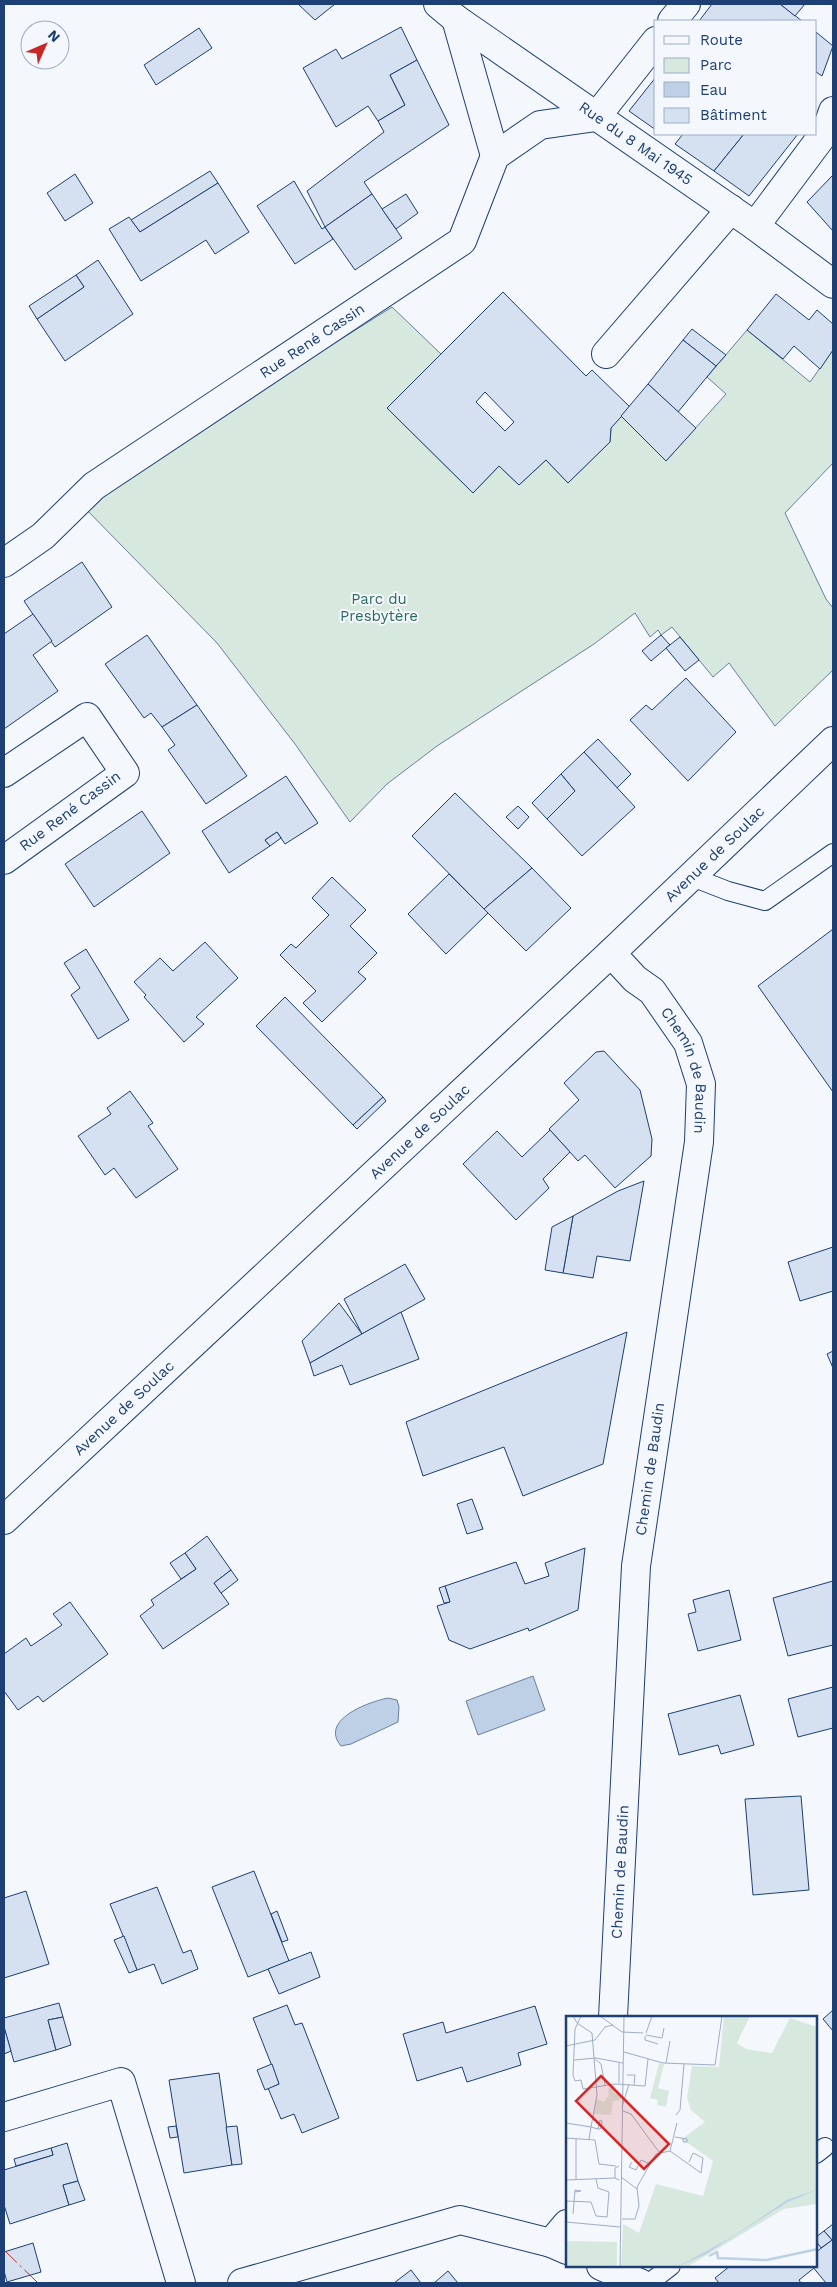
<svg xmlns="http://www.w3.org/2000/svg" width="837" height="2287" font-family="'Work Sans',sans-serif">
  <rect width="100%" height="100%" fill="#f4f7fb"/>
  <path fill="#d7e8df" stroke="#687fa3" d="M392,307L441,354L387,408L473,493L499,466L519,485L546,460L568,483L610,442L611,428L621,416L666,461L726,394L707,377L747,330L810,382L833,350V463L785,513L826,599L833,608V670L775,726L729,663L713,677L672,627L661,635L658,630L650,637L635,613L594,644L437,746L387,784L350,822L295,744L217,643L80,503Z"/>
  <g fill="#bed0e5" stroke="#687fa3">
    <path d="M533,1676L545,1710L478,1735L466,1701Z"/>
    <path d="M388,1698L397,1700L399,1707L398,1722L351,1744L341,1746C319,1720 368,1702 388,1698Z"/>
  </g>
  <g fill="#d5e0f0" stroke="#1d3f73" fill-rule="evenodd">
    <path d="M298,4H335L315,20Z"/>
    <path d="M712,4H780L802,21H699Z"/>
    <path d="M780,4H805L795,16Z"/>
    <path d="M401,27L417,60L390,75L405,105L378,121L368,106L336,127L303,68L336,49L342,59Z"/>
    <path d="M199,28L212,48L156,85L144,65Z"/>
    <path d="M816,32L833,46L822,76L816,72Z"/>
    <path d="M417,60L449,125L364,182L372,194L325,227L307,191L384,132L378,121L405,105L390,75Z"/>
    <path d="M656,77V130L629,111Z"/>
    <path d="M683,134H744L714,171L675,144Z"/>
    <path d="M744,134H798L749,196L714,171Z"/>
    <path d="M210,171L218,183L140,232L131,220Z"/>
    <path d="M75,174L93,203L65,221L47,193Z"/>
    <path d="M833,175V231L807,202Z"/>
    <path d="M294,181L322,229L325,227L333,239L295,264L257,206Z"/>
    <path d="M218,183L249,232L215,254L206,240L141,281L109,229L129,217L140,232Z"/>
    <path d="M372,194L402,238L355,270L325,227Z"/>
    <path d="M406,194L418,213L396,229L382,209Z"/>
    <path d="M98,260L133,314L65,361L37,319L84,287L76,275Z"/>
    <path d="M76,275L84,287L37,319L29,306Z"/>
    <path d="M503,292L586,376L592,370L630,407L611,428L610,442L568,483L546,460L519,485L499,466L473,493L387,408ZM485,392L514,422L505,431L476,402Z"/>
    <path d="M776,294L809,320L817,310L833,324V350L820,369L794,346L783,359L747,330Z"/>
    <path d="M692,329L726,355L716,366L683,340Z"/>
    <path d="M683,340L716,366L678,412L648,384Z"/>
    <path d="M648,384L696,428L666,461L621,416Z"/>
    <path d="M82,562L112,607L55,647L24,601Z"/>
    <path d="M33,614L52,641L33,655L58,691L4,729V634Z"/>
    <path d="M147,635L197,705L162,727L151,713L144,718L105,664Z"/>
    <path d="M661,635L670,645L651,661L642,651Z"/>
    <path d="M680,637L699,660L685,671L666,648Z"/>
    <path d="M686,678L736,732L688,781L630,720L646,705L652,710Z"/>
    <path d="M197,705L247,776L206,804L168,750L175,745L162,727Z"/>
    <path d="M598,739L631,774L617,788L584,752Z"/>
    <path d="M584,752L635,807L582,856L547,819L575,791L561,774Z"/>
    <path d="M561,774L575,791L547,819L532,803Z"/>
    <path d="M286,776L318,823L285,844L277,832L265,840L270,846L229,873L202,831Z"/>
    <path d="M455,793L532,868L484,909L412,836Z"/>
    <path d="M518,806L529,817L518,829L506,817Z"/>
    <path d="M142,811L170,853L94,907L65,864Z"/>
    <path d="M277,832L281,838L270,846L265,840Z"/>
    <path d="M532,868L571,908L526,951L484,909Z"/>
    <path d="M449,874L488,913L446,954L408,914Z"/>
    <path d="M332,877L366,910L350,926L377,953L358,972L366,979L322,1022L303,1003L316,991L280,955L291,944L296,948L329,915L312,898Z"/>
    <path d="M833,929V1092L758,986Z"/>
    <path d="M205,942L238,978L196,1017L204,1024L184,1042L144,997L146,995L134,982L160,958L173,971Z"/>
    <path d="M86,949L129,1020L98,1039L71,995L80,988L64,963Z"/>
    <path d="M285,997L383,1097L353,1125L256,1026Z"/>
    <path d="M604,1051L640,1090L652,1139L651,1156L615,1188L585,1155L578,1161L549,1129L579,1100L564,1083L596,1052Z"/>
    <path d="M130,1091L153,1123L148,1126L178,1169L136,1198L114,1168L105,1175L78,1136L111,1114L107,1108Z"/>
    <path d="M383,1097L386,1101L357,1129L353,1125Z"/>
    <path d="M550,1130L570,1152L543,1179L549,1188L516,1220L463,1164L497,1131L522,1157Z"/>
    <path d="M644,1181L630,1261L597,1256L593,1278L563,1273L573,1216L618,1191Z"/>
    <path d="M573,1216L563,1273L545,1270L552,1227Z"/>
    <path d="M833,1247V1291L800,1301L788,1262Z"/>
    <path d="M405,1264L425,1299L362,1334L344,1299Z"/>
    <path d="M339,1303L362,1334L310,1363L302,1341Z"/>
    <path d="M401,1312L419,1359L350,1385L342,1365L314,1376L310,1363Z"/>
    <path d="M627,1332L603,1464L523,1496L504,1447L423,1476L406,1422Z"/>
    <path d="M833,1351V1368L827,1354Z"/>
    <path d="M472,1499L483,1529L467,1534L457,1504Z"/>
    <path d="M207,1536L231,1570L214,1583L229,1604L163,1649L140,1616L154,1605L151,1600L196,1569L185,1553Z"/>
    <path d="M585,1548L578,1610L529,1631L528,1628L470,1649L449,1640L437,1606L450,1602L445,1586L516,1562L525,1584L549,1576L545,1563Z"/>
    <path d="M185,1553L196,1569L181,1579L170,1563Z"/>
    <path d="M231,1570L238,1580L221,1593L214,1583Z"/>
    <path d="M833,1581V1645L788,1656L773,1598Z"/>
    <path d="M445,1586L450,1602L444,1603L439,1588Z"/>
    <path d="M729,1590L741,1640L698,1651L688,1614L696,1612L693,1600Z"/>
    <path d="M70,1602L108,1654L43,1702L38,1696L18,1710L4,1691V1654L26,1638L31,1646L62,1625L53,1614Z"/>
    <path d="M833,1687V1728L798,1737L788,1699Z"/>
    <path d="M740,1695L754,1745L721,1754L718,1745L679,1755L668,1714Z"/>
    <path d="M801,1796L809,1890L753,1895L745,1799Z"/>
    <path d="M254,1871L289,1961L248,1977L212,1887Z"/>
    <path d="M157,1887L183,1953L191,1950L198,1969L162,1984L154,1964L137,1970L110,1904Z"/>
    <path d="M26,1891L49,1964L4,1978V1898Z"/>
    <path d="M277,1911L288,1940L282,1942L271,1914Z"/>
    <path d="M124,1936L137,1970L129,1973L114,1940Z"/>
    <path d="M311,1952L320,1977L279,1994L268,1969Z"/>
    <path d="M59,2003L63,2017L48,2020L56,2050L14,2062L4,2027V2018Z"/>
    <path d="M287,2005L295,2025L302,2023L339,2118L302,2133L294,2114L281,2119L268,2088L279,2084L253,2018Z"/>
    <path d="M535,2006L547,2044L518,2053L521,2065L467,2082L462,2067L417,2081L403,2034L443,2022L446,2033Z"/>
    <path d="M833,2010V2031L823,2019Z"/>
    <path d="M63,2017L71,2045L56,2050L48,2020Z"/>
    <path d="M4,2027L11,2051L4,2054Z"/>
    <path d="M272,2064L279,2084L265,2090L257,2070Z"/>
    <path d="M219,2073L232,2165L184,2173L169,2080Z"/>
    <path d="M176,2126L178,2137L170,2138L168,2127Z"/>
    <path d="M237,2126L242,2164L232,2165L226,2127Z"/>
    <path d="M67,2143L78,2181L63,2185L69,2205L10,2224L4,2205V2170L53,2155L51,2148Z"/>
    <path d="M51,2148L53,2155L16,2166L14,2159Z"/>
    <path d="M78,2181L85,2200L69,2205L63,2185Z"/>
    <path d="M833,2224V2283H826L812,2266H816V2252L832,2240L824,2231Z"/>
    <path d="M824,2231L832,2240L821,2248L816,2241V2237Z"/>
    <path d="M33,2243L41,2272L7,2282L4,2271V2252Z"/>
    <path d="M730,2266H812L814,2268L799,2280L801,2283H719L715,2278Z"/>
    <path d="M411,2270L421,2283H394Z"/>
    <path d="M448,2271L458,2283H434Z"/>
  </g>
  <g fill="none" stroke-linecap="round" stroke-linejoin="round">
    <g stroke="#1d3f73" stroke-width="20">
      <g id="service">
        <path d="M692,877L728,891L765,901L833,853"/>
        <path d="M816,2154L825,2147"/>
        <path d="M649,2283L671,2266"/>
      </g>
    </g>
    <g stroke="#1d3f73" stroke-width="30">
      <g id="minor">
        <path id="s1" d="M438,4L456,19L755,226L833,284"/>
        <path d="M456,19L495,156"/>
        <path d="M672,21L686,4"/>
        <path d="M755,226L826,131L833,111"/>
        <path d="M606,354L731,209"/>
        <path id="s2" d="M4,563L43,536L94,486L462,241L495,156L540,125L596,117L656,41"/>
        <path d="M4,773L87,717L125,773L4,860"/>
        <path id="s3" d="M611,953L635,979L652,991L688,1043L701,1084L699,1142L636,1566L613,2017"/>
        <path d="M4,2117L121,2082L181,2283"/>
        <path d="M551,2243L567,2224"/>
        <path d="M601,2266L640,2283"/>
        <path d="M242,2283L460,2220L551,2243L567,2250"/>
      </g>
    </g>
    <g stroke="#1d3f73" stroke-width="30">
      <g id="secondary">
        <path id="s4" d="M4,1520L611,953L833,741"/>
      </g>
    </g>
    <use href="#service" stroke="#f4f7fb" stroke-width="18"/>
    <use href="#minor" stroke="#f4f7fb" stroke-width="28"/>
    <use href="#secondary" stroke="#f4f7fb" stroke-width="28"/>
    <path stroke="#c62828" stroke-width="1" stroke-dasharray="18 4 2.5 4" stroke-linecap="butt" d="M4,2250L38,2283"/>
  </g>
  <g text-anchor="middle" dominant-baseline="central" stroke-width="4" stroke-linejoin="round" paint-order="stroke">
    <g font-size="15" fill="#1d3f73" stroke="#f4f7fb">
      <text stroke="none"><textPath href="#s1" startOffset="242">Rue du 8 Mai 1945</textPath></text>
      <text stroke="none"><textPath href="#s2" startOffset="381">Rue René Cassin</textPath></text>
      <text transform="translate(70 811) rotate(-37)">Rue René Cassin</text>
      <text stroke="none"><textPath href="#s4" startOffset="974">Avenue de Soulac</textPath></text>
      <text stroke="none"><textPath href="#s3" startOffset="145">Chemin de Baudin</textPath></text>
      <text stroke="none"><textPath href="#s4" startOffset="569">Avenue de Soulac</textPath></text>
      <text stroke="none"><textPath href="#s4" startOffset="164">Avenue de Soulac</textPath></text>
      <text transform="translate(650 1469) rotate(-82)">Chemin de Baudin</text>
      <text transform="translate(620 1872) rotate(-87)">Chemin de Baudin</text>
    </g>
    <g font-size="15" fill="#2c6c60" stroke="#f4f7fb">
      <text x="379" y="599">Parc du<tspan x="379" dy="17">Presbytère</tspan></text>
    </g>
  </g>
  <g transform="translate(566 2016)">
    <rect width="251" height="251" fill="#f4f7fb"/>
    <path d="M158,0H184L171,27L180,33L206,37L224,2L251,11V188L218,193L121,251H55L57,208L73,217L90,168L137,180L147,145L116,123L139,106L125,94L121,82L126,50L153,51ZM93,47L98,48L92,72L103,75L100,91L91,89L92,84L84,82ZM48,69V77L55,79L54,84L47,85L45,99L27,98L31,83L38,86L43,79L42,73ZM0,225L51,226V251H0Z" fill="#d7e8df"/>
    <path d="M252,173L220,187L140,238L111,251L166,221L221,184Z" fill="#bed0e5"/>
    <path fill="none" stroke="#bed0e5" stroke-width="2.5" d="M143,240L151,236L152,242L201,244L252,233"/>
    <path fill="none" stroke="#9eadc5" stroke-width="1" d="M34,0L56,16L77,17M80,17L86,0M80,19L96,22L98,12M79,20V24L92,28M0,30L29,24L39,11L47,9M58,36L97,47L149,49L156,0M29,43L35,48L39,69M8,44L30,42L57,47M100,47L104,25M7,59L9,65L15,64L17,73L49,68L79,70L82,43M7,59L9,13L15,0M61,59H69L68,69M53,67V46M56,91L63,68M57,95L65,98L93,136M110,99L114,94L118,48M0,107L25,111L31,79L26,17L11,7L7,0M109,121L121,123V126H117V122M0,122L29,124L33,148L50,150M23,123L25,111L32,113H34L35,112L36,105L34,104L32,113M104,135L111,107M66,146L63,151L70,154L75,144L84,148M55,161L71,173M10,163V123M0,164L49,162M53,164L49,162V152L53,150M0,185L25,186L30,200L41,201L43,176L32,172L30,163M7,198L9,174L15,175L9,176M56,203H69L73,190L71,171L90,138L104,135L135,157L137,142L127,137L123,146M0,206L54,211M54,251L58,0"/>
    <path fill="#d62828" fill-opacity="0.15" stroke="#d62828" stroke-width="2.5" d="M35,60L103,128L78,153L10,85Z"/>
    <rect width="251" height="251" fill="none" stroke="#1d3f73" stroke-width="2.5"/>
  </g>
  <rect width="837" height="2287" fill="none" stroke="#1d3f73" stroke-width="10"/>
  <rect x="654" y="20" width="162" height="115" fill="#f4f7fb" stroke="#9eadc5"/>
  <rect x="664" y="36" width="25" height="8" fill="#f4f7fb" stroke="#9eadc5"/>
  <text x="700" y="45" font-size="15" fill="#1d3f73">Route</text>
  <rect x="664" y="58" width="25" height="15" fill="#d7e8df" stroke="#9eadc5"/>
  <text x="700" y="70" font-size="15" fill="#1d3f73">Parc</text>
  <rect x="664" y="82" width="25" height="15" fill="#bed0e5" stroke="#9eadc5"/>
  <text x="700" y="95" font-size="15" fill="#1d3f73">Eau</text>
  <rect x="664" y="108" width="25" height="15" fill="#d5e0f0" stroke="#9eadc5"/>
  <text x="700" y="120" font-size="15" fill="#1d3f73">Bâtiment</text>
  <g transform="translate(45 45) rotate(45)"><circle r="24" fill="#f4f7fb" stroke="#9eadc5"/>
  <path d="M0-4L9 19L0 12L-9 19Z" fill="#c62828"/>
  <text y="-8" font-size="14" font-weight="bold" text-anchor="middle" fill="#1d3f73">N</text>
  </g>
</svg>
